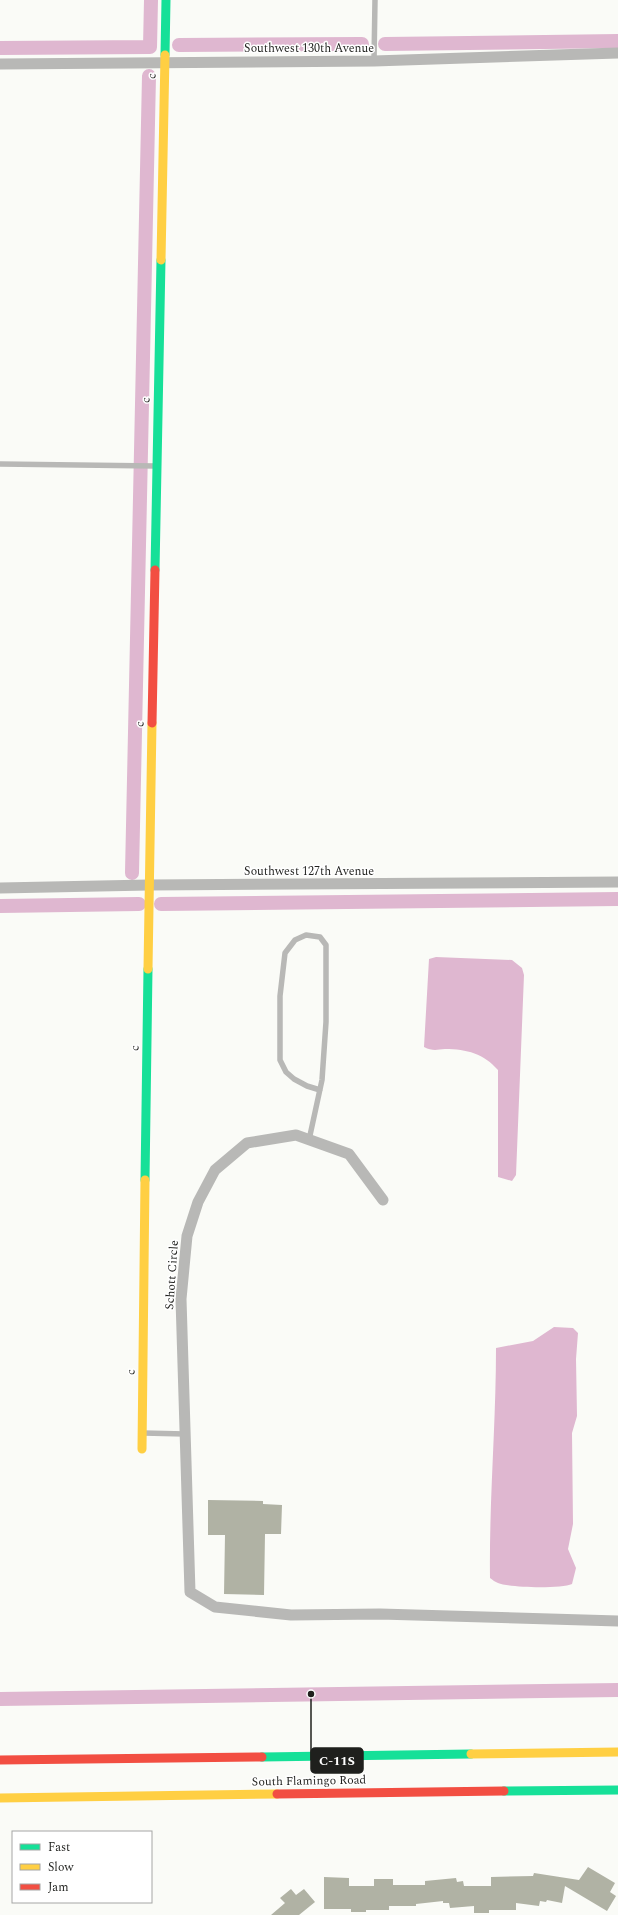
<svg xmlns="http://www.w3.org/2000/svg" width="618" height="1915" font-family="Spectral,serif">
  <rect width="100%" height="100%" fill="#fafbf7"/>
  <g fill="#dfb7d0">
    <path d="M436,957L512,960L522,968L524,975L516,1175L512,1181L498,1177V1070C484,1054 467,1049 445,1049C436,1050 432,1051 424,1047L429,959Z"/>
    <path d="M554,1327L573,1328L578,1333L576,1359L577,1416L572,1433L573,1524L568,1549L576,1568L572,1584C561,1589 510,1588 498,1583C495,1582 493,1580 490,1578C489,1501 496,1425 496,1348L533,1341Z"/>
  </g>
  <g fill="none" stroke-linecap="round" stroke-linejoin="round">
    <g stroke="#dfb7d0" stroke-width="14">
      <path d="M385,44L618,41"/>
      <path d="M179,45L362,44"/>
      <path d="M0,48L150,47L151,0"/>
      <path d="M132,873L149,76"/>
      <path d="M161,904L618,899"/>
      <path d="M0,906L139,904"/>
      <path d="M0,1699L618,1690"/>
    </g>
  </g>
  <g fill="#b0b2a4">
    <path d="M208,1500L263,1501V1504L282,1505L281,1534H265L264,1595L224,1594L225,1535H208Z"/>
    <path d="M588,1867L615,1883L610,1892L616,1896L607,1911L565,1886L562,1903L547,1900L546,1902L540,1901L539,1906L516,1903V1910H489V1913H474V1906L450,1908L449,1903H443V1901L416,1904V1906H389V1910H366V1912H351V1909H324V1877L349,1878V1886H374V1879H393V1885H425V1881L456,1878L457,1882L463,1881L464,1886H491V1877L533,1876L534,1873L579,1880Z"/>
    <path d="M291,1889L296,1895L304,1889L315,1902L299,1915H271L285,1903L280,1898Z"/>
  </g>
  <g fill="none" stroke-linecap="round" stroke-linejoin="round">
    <g stroke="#b8b8b6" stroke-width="5.5">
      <path d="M374,61L375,0"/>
      <path d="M0,464L156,466"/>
      <path d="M309,1140L322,1080L326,1022V945L320,937L306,935L295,940L285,953L280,996V1060L286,1072L294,1079L307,1086L320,1090"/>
      <path d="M143,1433L185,1434"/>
    </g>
    <g stroke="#b8b8b6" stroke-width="11">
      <path d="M0,64L374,61L618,53"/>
      <path d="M0,888L149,885L618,882"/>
      <path d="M383,1200L349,1154L296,1135L247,1143L215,1170L198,1202L187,1236L181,1299L190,1592L215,1607L291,1615L380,1614L618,1621"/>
    </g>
    <g stroke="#16e098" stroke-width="9">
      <path d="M165,55L166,0"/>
      <path d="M155,570L161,260"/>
      <path d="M145,1180L148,969"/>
      <path d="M262,1757L471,1754"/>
      <path d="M504,1791L618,1790"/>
    </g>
    <g stroke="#ffcf43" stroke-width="9">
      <path d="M161,260L165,55"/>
      <path d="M148,969L152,723"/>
      <path d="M142,1449L145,1180"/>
      <path d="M471,1754L618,1752"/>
      <path d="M0,1798L277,1794"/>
    </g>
    <g stroke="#f24e42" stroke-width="9">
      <path d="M152,723L155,570"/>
      <path d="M0,1760L262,1757"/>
      <path d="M277,1794L504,1791"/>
    </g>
  </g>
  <g text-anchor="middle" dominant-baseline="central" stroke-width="3" stroke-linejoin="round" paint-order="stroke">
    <g font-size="12" fill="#1f201d" stroke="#fff">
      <text x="309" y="48">Southwest 130th Avenue</text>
      <text transform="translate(152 76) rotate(-89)">c</text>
      <text transform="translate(146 400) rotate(-89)">c</text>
      <text transform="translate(140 724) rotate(-89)">c</text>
      <text x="309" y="871">Southwest 127th Avenue</text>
      <text transform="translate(135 1048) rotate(-89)">c</text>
      <text transform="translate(172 1275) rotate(-86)">Schott Circle</text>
      <text transform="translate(131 1372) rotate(-89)">c</text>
      <text transform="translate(309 1781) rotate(-1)">South Flamingo Road</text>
    </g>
  </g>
  <path fill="none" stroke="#1f201d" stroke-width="1.5" d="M311 1694L311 1760"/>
  <circle fill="#1f201d" stroke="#fff" stroke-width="1.5" cx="311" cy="1694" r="4"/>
  <rect fill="#1f201d" stroke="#1f201d" stroke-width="1.5" x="311" y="1748" width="52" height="25" rx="4"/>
  <g font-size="13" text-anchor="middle" font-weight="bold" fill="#fff">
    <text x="337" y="1765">C-11S</text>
  </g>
  <rect x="12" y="1831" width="140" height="72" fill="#ffffff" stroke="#a5a6a5"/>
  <rect x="20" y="1844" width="20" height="6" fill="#16e098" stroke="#a5a6a5"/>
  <text x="48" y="1851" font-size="12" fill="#1f201d">Fast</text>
  <rect x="20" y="1864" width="20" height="6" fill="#ffcf43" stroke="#a5a6a5"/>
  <text x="48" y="1871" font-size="12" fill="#1f201d">Slow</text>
  <rect x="20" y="1884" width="20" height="6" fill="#f24e42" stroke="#a5a6a5"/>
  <text x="48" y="1891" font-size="12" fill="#1f201d">Jam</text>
</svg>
